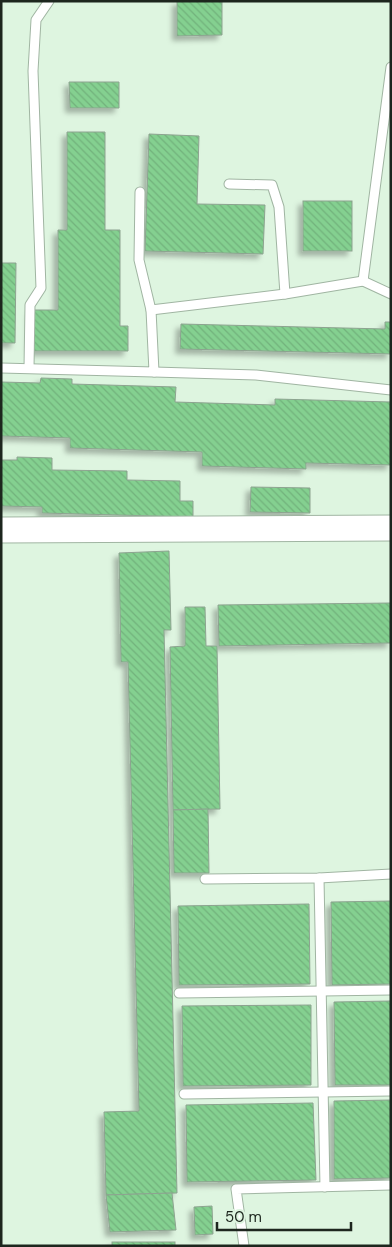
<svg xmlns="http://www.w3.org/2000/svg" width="392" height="1247" font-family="'DM Sans',sans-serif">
  <defs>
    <pattern id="building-back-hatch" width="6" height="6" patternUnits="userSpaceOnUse" patternTransform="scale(1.25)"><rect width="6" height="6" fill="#84d090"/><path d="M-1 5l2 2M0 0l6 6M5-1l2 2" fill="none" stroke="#72b27c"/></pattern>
    <filter id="shadow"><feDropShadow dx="-4.5" dy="4.5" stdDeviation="2.5" flood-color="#0004"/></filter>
  </defs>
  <rect width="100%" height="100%" fill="#def5e0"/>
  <g fill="url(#building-back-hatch)" stroke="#8da390" filter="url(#shadow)">
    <path d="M177,1H222V35L177,36Z"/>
    <path d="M69,82H119V108H70Z"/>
    <path d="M67,132H105V230H120V326H128V351H32V310H58V230H67Z"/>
    <path d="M149,134L199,136L197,204L265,205L263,254L145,251Z"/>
    <rect x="303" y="201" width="49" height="50"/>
    <path d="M1,263H16L15,343H1Z"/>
    <path d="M385,322H391V354L180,349L181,324L385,329Z"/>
    <path d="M41,378L72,379V384L176,387L175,402L275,405V399L391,402V465L306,463V469L202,466V452L70,448V438L1,436V382L40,383Z"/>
    <path d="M17,457L52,458V470L127,471V480L180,481V501H193V517L42,513V507L1,506V460H17Z"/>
    <path d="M251,487L310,488V513L250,512Z"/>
    <path d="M169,551L171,630H164L177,1193L106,1195L104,1112L139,1111L128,662H121L119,553Z"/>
    <path d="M391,603V643L219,646L218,605Z"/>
    <path d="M185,607H205L206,646H217L220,809L173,810L170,647L185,646Z"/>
    <path d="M208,809L209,873H174L173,810Z"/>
    <path d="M391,901V984L332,985L331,902Z"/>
    <path d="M309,904L310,984L179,985L178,906Z"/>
    <path d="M391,1001V1085H335L334,1002Z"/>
    <path d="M311,1005V1085L183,1086L182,1006Z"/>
    <path d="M391,1100V1178L334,1179V1101Z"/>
    <path d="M313,1103L316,1180L187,1182L186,1105Z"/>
    <path d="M172,1193L176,1230L110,1232L106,1195Z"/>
    <path d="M212,1206L213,1234L195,1235L194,1207Z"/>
    <rect x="112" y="1242" width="63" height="4"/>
  </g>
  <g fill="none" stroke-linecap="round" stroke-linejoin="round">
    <g stroke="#a0b5a2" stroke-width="11">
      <g id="lane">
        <path d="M229,184L272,185L279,207L285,294"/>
        <path d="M363,281L391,67"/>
        <path d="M151,310L285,294L363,281L391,294"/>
        <path d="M1,368L154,372L151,310L139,260L140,192"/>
        <path d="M29,368L30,305L41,288L33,71L36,20L49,1"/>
        <path d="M154,372L256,375L391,390"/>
        <path d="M319,878L325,1187"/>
        <path d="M205,879L319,878L391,874"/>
        <path d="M179,993L391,990"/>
        <path d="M184,1094L391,1091"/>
        <path d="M244,1246L236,1189L391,1185"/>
      </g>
    </g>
    <g stroke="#a0b5a2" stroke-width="27">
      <path id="secondary" d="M1,530L391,528"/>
    </g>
    <use href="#lane" stroke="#fff" stroke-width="9"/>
    <use href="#secondary" stroke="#fff" stroke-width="25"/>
  </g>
  <rect width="392" height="1247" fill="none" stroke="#1d261e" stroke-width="5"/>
  <path d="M217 1222v8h134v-8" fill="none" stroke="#1d261e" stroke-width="2.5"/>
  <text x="225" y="1222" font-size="15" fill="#1d261e" stroke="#def5e0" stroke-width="4" paint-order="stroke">50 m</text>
</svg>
